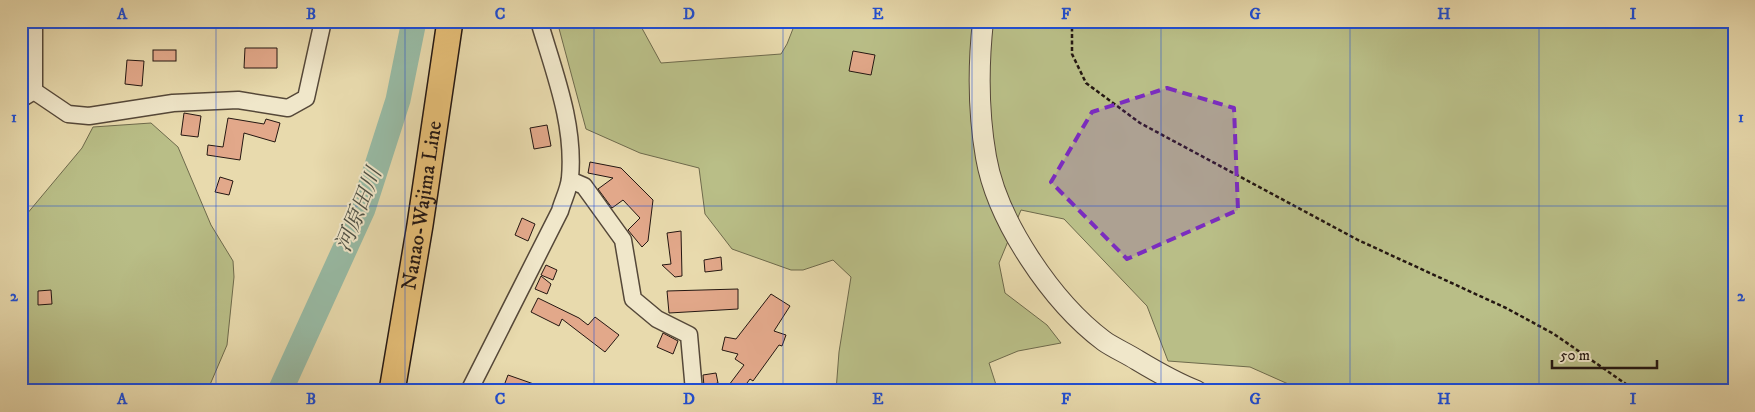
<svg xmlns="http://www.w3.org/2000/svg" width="1755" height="412" font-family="'IM FELL DW Pica','Noto Serif JP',serif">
  <rect width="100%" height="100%" fill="#e8daad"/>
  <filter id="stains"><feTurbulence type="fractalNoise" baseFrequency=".004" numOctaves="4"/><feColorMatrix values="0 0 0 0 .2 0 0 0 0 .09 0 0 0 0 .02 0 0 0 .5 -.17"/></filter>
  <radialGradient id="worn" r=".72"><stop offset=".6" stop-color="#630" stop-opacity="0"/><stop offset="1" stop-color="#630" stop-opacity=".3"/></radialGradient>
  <g fill="#b9be87" stroke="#6e6a4c">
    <path d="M557,21H638L661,63L781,54L787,44L796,21H1734V391H1304L1250,367L1168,361L1147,306L1064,219L1021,210L999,263L1005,293L1047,325L1061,343L1018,351L989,363L998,391H836L839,352L851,277L833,260L803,270H791L732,249L705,214L699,168L640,153L586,129Z"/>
    <path d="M151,123L178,147L211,225L233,261L234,277L227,345L209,387L206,391H21V221L82,148L93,127Z"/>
  </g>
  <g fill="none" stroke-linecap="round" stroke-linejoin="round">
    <path stroke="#98bba5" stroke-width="25" d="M280,391L363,209L398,100L414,21"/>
  </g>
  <g fill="#e2a88a" stroke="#241712">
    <path d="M245,48H277V68H244Z"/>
    <rect x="153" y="50" width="23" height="11"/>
    <path d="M853,51L875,55L871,75L849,71Z"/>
    <path d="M127,60L144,61L142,86L125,84Z"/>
    <path d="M184,113L201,116L198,137L181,135Z"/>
    <path d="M228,118L264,124L266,119L280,123L275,142L244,133L240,160L207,155L208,145L223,147Z"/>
    <path d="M547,125L551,146L534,149L530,128Z"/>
    <path d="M590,162L621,168L653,200L648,241L642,247L628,230L640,218L623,200L612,208L598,189L613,178L588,173Z"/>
    <path d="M220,177L233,181L229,195L215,192Z"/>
    <path d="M522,218L535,224L528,241L515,235Z"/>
    <path d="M681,231L682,276L675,277L662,265L671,264L667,233Z"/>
    <path d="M721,257L722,270L705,272L704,260Z"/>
    <path d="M546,265L557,270L553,280L541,275Z"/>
    <path d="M541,276L551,284L547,294L535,289Z"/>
    <path d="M738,289V309L669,313L667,291Z"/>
    <path d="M51,290L52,304L38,305V291Z"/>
    <path d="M771,294L790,306L774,331L786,335L782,346L779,345L753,381L750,379L741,391H737L729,385L744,365L735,359L738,354L722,350L725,337L736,339Z"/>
    <path d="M538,298L579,318L588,325L595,317L619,335L605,352L562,319L559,326L531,312Z"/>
    <path d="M663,333L678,341L673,354L657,347Z"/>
    <path d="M716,373L718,383L704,386L703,375Z"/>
    <path d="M508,375L548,389V391H502Z"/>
  </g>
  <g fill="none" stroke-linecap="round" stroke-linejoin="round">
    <g stroke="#554839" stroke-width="19">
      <g id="minor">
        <path d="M34,91L68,114L89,116L173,103L238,100L288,108L306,98L323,21"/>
        <path d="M34,91V21"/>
        <path d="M21,99L34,91"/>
        <path d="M570,180L584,186L623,240L633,299L657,319L689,335L694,391"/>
        <path d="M469,391L560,211C563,200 569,189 570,178C575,124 554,72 539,21"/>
      </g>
    </g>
    <g stroke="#554839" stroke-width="22">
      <path id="tertiary" d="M983,21C978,67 978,111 986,157C997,221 1052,302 1104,341C1114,348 1126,353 1137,360C1157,372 1176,383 1197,391"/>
    </g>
    <g stroke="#241712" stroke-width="28">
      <g id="primary">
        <path id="s1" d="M392,391L420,225L450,21"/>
      </g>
    </g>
    <path stroke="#241712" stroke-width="2.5" stroke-dasharray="4 2.5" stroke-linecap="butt" d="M1072,21V54L1086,83L1140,123L1358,240L1506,308L1554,334L1636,391"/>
    <use href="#minor" stroke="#f0e7ca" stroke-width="16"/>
    <use href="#tertiary" stroke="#f0e7ca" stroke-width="20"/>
    <use href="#primary" stroke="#e4bd76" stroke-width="25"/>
  </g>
  <path fill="#7b2cbf" fill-opacity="0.2" stroke="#7b2cbf" stroke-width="4" stroke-dasharray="10 6" stroke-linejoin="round" d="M1167,88L1234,108L1238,210L1127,259L1051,182L1092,112Z"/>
  <path fill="none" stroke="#1d4ed8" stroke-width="1" stroke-opacity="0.55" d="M216,21V391M405,21V391M594,21V391M783,21V391M972,21V391M1161,21V391M1350,21V391M1539,21V391M21,206H1734"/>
  <g text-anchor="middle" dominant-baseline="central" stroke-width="4" stroke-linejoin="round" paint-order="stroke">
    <g font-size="21" fill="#241712" stroke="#f0e7ca">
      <text stroke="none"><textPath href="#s1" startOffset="188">Nanao-Wajima Line</textPath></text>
    </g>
    <g font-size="22" font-style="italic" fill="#4d5045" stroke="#f0e7ca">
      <text transform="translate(359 210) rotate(-68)">河原田川</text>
    </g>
  </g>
  <rect width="1755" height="412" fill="none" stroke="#e8daad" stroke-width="55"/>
  <path d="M1552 360v8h105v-8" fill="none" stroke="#241712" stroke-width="2.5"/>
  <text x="1560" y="360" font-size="15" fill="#241712" stroke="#f0e7ca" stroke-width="4" paint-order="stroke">50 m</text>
  <rect x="28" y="28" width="1700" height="356" fill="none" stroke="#1d4ed8" stroke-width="2"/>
  <g font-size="16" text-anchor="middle" font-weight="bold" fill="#1d4ed8">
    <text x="122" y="19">A</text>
    <text x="311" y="19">B</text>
    <text x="500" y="19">C</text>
    <text x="689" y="19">D</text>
    <text x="878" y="19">E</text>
    <text x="1066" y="19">F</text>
    <text x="1255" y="19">G</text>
    <text x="1444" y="19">H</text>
    <text x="1633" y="19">I</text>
    <text x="14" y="122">1</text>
    <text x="1741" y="122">1</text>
    <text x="14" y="301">2</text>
    <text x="1741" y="301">2</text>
    <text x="122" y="404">A</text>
    <text x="311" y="404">B</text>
    <text x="500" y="404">C</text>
    <text x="689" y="404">D</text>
    <text x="878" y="404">E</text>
    <text x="1066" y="404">F</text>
    <text x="1255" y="404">G</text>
    <text x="1444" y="404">H</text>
    <text x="1633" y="404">I</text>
  </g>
  <rect width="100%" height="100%" filter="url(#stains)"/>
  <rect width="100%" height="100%" fill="url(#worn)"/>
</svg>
